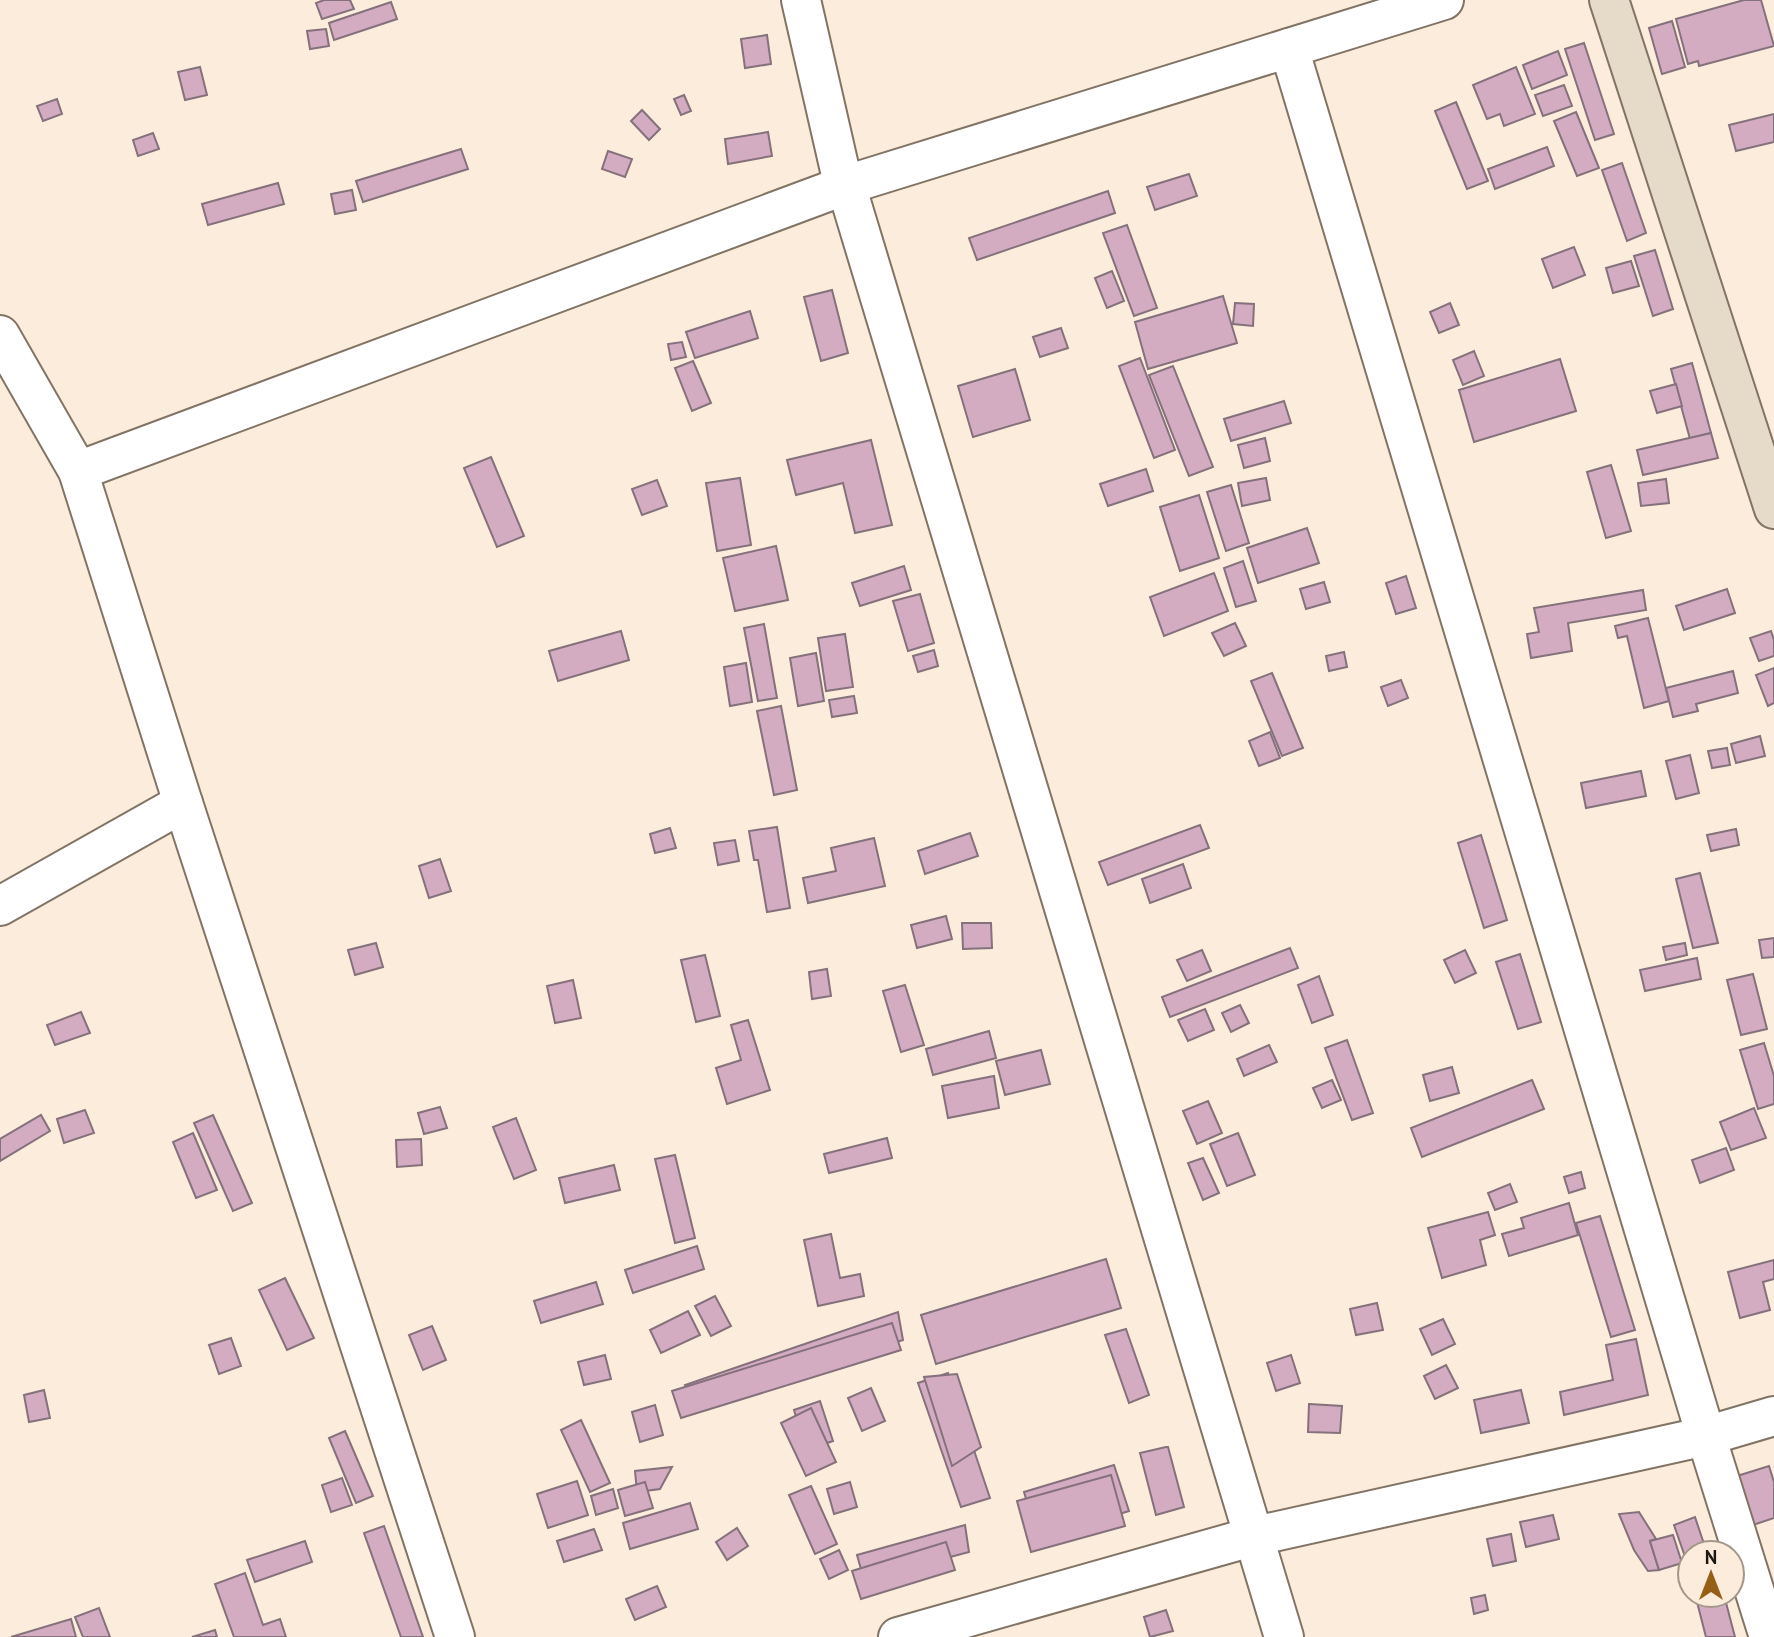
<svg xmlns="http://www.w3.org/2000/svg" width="1774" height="1637" font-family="'PT Sans',sans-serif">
  <rect width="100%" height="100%" fill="#fcecdb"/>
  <g fill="#d4acc2" stroke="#84717b" stroke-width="2">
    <path d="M324,0H350L354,9L322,19L316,3Z"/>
    <path d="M1744,0H1761L1774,46L1699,66L1698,61L1688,64L1676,19Z"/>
    <path d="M391,2L397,19L334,40L329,23Z"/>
    <path d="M1672,21L1685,67L1662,74L1649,28Z"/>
    <path d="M326,29L329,46L310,49L307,31Z"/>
    <path d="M767,35L771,64L745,68L741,39Z"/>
    <path d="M1584,43L1614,134L1595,140L1565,49Z"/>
    <path d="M1558,51L1567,75L1532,89L1523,65Z"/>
    <path d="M200,67L207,95L185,100L178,72Z"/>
    <path d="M1516,67L1535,114L1504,126L1500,114L1487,119L1473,85Z"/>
    <path d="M1564,85L1572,106L1543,116L1535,95Z"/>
    <path d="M684,95L691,111L681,115L674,99Z"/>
    <path d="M57,99L62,114L43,121L37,106Z"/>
    <path d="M1456,102L1488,181L1467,189L1435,111Z"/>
    <path d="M642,110L660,129L649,140L631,121Z"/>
    <path d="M1576,112L1599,168L1577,176L1554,121Z"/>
    <path d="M1774,114V142L1736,151L1729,125Z"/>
    <path d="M768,132L772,156L728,164L725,139Z"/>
    <path d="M153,133L159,149L138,156L133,140Z"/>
    <path d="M1547,147L1554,166L1495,189L1488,169Z"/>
    <path d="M461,149L468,169L363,202L356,181Z"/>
    <path d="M608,151L632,159L625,177L602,169Z"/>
    <path d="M1622,163L1646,233L1627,241L1602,170Z"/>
    <path d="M1189,174L1197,196L1155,210L1147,187Z"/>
    <path d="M278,183L284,204L208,225L202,204Z"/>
    <path d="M352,190L356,210L335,214L331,194Z"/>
    <path d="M1108,191L1115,213L977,260L969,238Z"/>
    <path d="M1127,225L1157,308L1134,316L1103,233Z"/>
    <path d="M1574,247L1585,275L1553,288L1542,259Z"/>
    <path d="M1655,250L1673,309L1653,316L1634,256Z"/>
    <path d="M1631,261L1639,286L1613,293L1606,268Z"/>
    <path d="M1112,271L1124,301L1107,308L1095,278Z"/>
    <path d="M832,290L848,353L821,361L804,297Z"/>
    <path d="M1223,296L1237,343L1148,369L1135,322Z"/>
    <path d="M1235,303L1254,304L1253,326L1233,324Z"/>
    <path d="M1450,303L1459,325L1439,333L1430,312Z"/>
    <path d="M750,311L758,338L695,358L686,332Z"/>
    <path d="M1061,328L1068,348L1040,357L1033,337Z"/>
    <path d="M682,342L686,357L671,360L668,344Z"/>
    <path d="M1474,351L1484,376L1463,385L1453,360Z"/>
    <path d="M1140,358L1175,450L1154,458L1119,366Z"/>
    <path d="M1560,359L1576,411L1474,442L1459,390Z"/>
    <path d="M693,361L711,403L692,411L675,368Z"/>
    <path d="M1692,363L1711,433L1690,439L1671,369Z"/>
    <path d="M1173,366L1213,467L1189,476L1149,375Z"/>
    <path d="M1015,369L1030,420L973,437L958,386Z"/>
    <path d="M1676,384L1682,406L1657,413L1650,391Z"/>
    <path d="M1284,401L1291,423L1231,441L1224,419Z"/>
    <path d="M1711,433L1718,458L1643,475L1637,450Z"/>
    <path d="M1265,438L1270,461L1244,468L1238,445Z"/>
    <path d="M871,440L892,525L855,533L843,483L796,495L787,460Z"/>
    <path d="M491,457L524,536L497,547L464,468Z"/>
    <path d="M1611,465L1631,531L1606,538L1587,472Z"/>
    <path d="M1146,469L1153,491L1108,506L1100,484Z"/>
    <path d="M740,478L751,545L717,551L706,483Z"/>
    <path d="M1266,478L1270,500L1242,506L1238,483Z"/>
    <path d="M1666,479L1669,503L1641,506L1638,483Z"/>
    <path d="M657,480L667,506L642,515L632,489Z"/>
    <path d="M1231,485L1249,543L1226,551L1207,492Z"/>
    <path d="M1199,495L1219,558L1180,571L1160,507Z"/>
    <path d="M1307,528L1319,563L1258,583L1247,548Z"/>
    <path d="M776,546L788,600L735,611L723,558Z"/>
    <path d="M1243,561L1256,601L1236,607L1224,568Z"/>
    <path d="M904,566L911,590L860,606L852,583Z"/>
    <path d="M1214,573L1228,611L1164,636L1150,597Z"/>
    <path d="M1406,576L1416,608L1396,614L1386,583Z"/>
    <path d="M1324,582L1330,602L1306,609L1300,589Z"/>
    <path d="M1727,589L1735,613L1684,630L1676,606Z"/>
    <path d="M1643,590L1646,610L1568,623L1572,651L1531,658L1527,634L1539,632L1534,608Z"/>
    <path d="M920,594L934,643L908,651L893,601Z"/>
    <path d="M1648,618L1669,701L1644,708L1627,636L1618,638L1615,626Z"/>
    <path d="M1235,623L1246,646L1224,656L1212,633Z"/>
    <path d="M764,624L777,698L758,701L744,628Z"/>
    <path d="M621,631L629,660L558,681L549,651Z"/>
    <path d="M1771,631L1774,640V656L1759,661L1750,638Z"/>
    <path d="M845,634L853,687L826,691L818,638Z"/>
    <path d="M934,650L938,666L918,672L913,656Z"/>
    <path d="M1344,652L1347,667L1329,671L1326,656Z"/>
    <path d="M816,653L824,701L798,706L790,658Z"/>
    <path d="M746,663L752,702L730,706L724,667Z"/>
    <path d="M1774,668V703L1768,706L1756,675Z"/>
    <path d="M1733,671L1738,693L1696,704L1698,711L1673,717L1666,688Z"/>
    <path d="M1272,673L1303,748L1282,756L1251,681Z"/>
    <path d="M1401,680L1408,698L1388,706L1381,687Z"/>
    <path d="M854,696L857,713L832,717L829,700Z"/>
    <path d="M781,706L797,790L774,795L757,711Z"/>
    <path d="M1270,732L1280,758L1259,766L1249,741Z"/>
    <path d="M1760,736L1765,756L1736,763L1731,744Z"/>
    <path d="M1727,748L1730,765L1712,768L1708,751Z"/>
    <path d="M1690,755L1699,793L1676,799L1666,761Z"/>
    <path d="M1641,771L1646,796L1586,808L1581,783Z"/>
    <path d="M1200,825L1209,848L1108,885L1099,862Z"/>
    <path d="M777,827L790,908L767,912L758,860H754L749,831Z"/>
    <path d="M670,828L676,848L655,853L650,834Z"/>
    <path d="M1736,829L1739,845L1711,851L1707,835Z"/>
    <path d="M970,833L978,856L925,874L918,851Z"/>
    <path d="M1481,835L1507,920L1484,928L1458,843Z"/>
    <path d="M874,838L885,886L808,903L803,878L836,871L831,848Z"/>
    <path d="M735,840L739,861L718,865L714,843Z"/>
    <path d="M440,859L451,891L429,898L419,866Z"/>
    <path d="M1183,864L1191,888L1150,903L1142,879Z"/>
    <path d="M1700,873L1718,943L1693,948L1676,879Z"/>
    <path d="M946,916L952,939L917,948L911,925Z"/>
    <path d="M962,923H991L992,948L963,949Z"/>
    <path d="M1774,938V957L1762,958L1759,940Z"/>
    <path d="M376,943L383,967L355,975L348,950Z"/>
    <path d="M1685,943L1687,955L1666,960L1663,947Z"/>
    <path d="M1290,948L1298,968L1170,1017L1162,997Z"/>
    <path d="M1202,950L1211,971L1187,981L1177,960Z"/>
    <path d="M1465,950L1476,973L1455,983L1444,960Z"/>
    <path d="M1520,954L1541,1022L1518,1029L1496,962Z"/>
    <path d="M705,955L720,1016L696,1022L681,960Z"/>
    <path d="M1697,958L1701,979L1645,991L1640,970Z"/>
    <path d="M827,969L831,996L812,999L809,972Z"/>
    <path d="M1753,974L1767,1029L1741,1035L1727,980Z"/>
    <path d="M1319,976L1333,1015L1312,1023L1298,985Z"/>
    <path d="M573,980L581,1018L555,1023L547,986Z"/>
    <path d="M905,985L924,1045L901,1052L883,991Z"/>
    <path d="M1240,1005L1249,1023L1231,1032L1222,1013Z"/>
    <path d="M1205,1009L1214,1030L1188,1041L1178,1020Z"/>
    <path d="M81,1012L90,1033L55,1045L47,1025Z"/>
    <path d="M748,1020L770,1090L727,1104L716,1068L741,1060L731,1025Z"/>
    <path d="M989,1031L996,1058L933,1075L926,1049Z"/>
    <path d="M1347,1040L1373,1113L1352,1120L1325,1048Z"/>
    <path d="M1764,1043L1774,1076V1104L1758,1109L1740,1050Z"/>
    <path d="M1269,1045L1277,1062L1244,1076L1237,1059Z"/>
    <path d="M1041,1050L1050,1084L1005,1095L996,1061Z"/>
    <path d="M1452,1067L1459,1093L1430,1101L1423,1075Z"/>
    <path d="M994,1076L999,1108L948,1118L942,1086Z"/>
    <path d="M1332,1080L1341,1100L1322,1108L1313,1088Z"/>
    <path d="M1532,1080L1544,1109L1422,1157L1411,1128Z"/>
    <path d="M1208,1101L1222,1133L1197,1144L1183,1111Z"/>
    <path d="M440,1107L447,1128L424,1134L418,1113Z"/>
    <path d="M1754,1108L1766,1138L1731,1150L1720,1122Z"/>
    <path d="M85,1110L94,1133L64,1143L57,1119Z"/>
    <path d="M41,1115L50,1131L0,1161V1139Z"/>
    <path d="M213,1115L252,1203L233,1211L194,1123Z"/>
    <path d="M516,1118L536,1170L514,1179L493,1127Z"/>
    <path d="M193,1133L217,1190L196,1198L173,1142Z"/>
    <path d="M1238,1133L1255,1175L1227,1186L1210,1144Z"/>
    <path d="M887,1138L892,1158L829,1173L824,1154Z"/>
    <path d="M421,1139L422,1165L397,1167L396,1140Z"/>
    <path d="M1726,1148L1734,1170L1700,1183L1692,1160Z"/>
    <path d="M675,1155L695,1238L675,1243L655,1159Z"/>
    <path d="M1203,1158L1219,1193L1203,1200L1188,1163Z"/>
    <path d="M614,1165L620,1190L565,1203L559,1178Z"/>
    <path d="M1581,1172L1585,1188L1569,1193L1564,1177Z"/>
    <path d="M1510,1184L1517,1202L1495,1210L1488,1193Z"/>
    <path d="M1569,1203L1578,1235L1509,1256L1502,1234L1524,1228L1521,1218Z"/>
    <path d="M1488,1212L1495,1235L1480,1240L1486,1265L1442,1278L1428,1228Z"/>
    <path d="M1600,1216L1635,1330L1611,1337L1576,1223Z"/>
    <path d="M831,1234L840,1278L860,1274L864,1296L818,1306L804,1240Z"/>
    <path d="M697,1246L704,1269L633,1293L625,1270Z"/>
    <path d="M1106,1259L1121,1308L936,1364L921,1315Z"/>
    <path d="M1774,1260V1279L1763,1282L1770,1310L1740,1318L1728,1272Z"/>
    <path d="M285,1278L314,1338L287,1350L259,1290Z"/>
    <path d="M596,1282L603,1304L541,1323L534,1301Z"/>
    <path d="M715,1296L731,1326L711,1336L695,1306Z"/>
    <path d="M1377,1303L1383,1330L1356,1335L1350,1309Z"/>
    <path d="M688,1311L700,1335L661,1353L650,1330Z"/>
    <path d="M898,1312L903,1340L696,1406L685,1385Z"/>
    <path d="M1443,1319L1455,1344L1432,1355L1420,1329Z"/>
    <path d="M892,1323L901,1350L681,1418L672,1391Z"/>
    <path d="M432,1326L446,1360L423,1370L409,1335Z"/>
    <path d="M1126,1329L1149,1395L1129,1403L1105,1335Z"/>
    <path d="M231,1338L241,1366L219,1374L209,1345Z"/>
    <path d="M1636,1339L1648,1395L1564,1415L1560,1392L1613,1380L1606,1345Z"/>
    <path d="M605,1355L611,1379L584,1385L578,1362Z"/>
    <path d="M1291,1355L1300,1383L1276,1391L1267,1363Z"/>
    <path d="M1446,1365L1458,1388L1435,1399L1424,1376Z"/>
    <path d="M948,1373L990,1498L961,1507L918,1383Z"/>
    <path d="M957,1374L981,1447L952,1466L924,1377Z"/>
    <path d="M871,1388L885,1421L862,1431L848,1398Z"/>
    <path d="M44,1390L50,1418L29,1422L24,1395Z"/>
    <path d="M1521,1390L1529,1423L1481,1433L1474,1400Z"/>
    <path d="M820,1401L833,1441L806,1450L794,1410Z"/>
    <path d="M1309,1404L1342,1406L1340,1433L1308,1432Z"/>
    <path d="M655,1405L663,1435L640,1442L632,1412Z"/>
    <path d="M811,1408L836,1462L806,1476L781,1423Z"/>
    <path d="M581,1420L610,1483L590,1492L561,1430Z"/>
    <path d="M345,1431L373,1496L356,1503L329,1438Z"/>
    <path d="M1166,1447H1168L1184,1507L1156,1515L1140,1453Z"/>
    <path d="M1114,1465L1129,1511L1038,1539L1024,1492Z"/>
    <path d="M1769,1466L1774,1482V1518L1750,1526L1734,1477Z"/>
    <path d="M672,1467L660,1489L637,1492L635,1471Z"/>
    <path d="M1111,1475L1125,1526L1031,1552L1017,1501Z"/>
    <path d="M342,1478L352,1505L331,1512L322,1485Z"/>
    <path d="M577,1481L588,1515L548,1528L537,1494Z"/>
    <path d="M645,1482L653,1508L625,1516L618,1490Z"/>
    <path d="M850,1482L857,1507L834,1514L827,1489Z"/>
    <path d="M811,1486L837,1544L815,1554L789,1495Z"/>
    <path d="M613,1489L618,1508L596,1515L591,1496Z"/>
    <path d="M690,1503L698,1529L630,1549L623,1523Z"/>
    <path d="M1639,1512L1656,1539L1650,1541L1659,1570L1648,1571L1634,1550L1619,1514Z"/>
    <path d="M1553,1515L1559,1539L1526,1547L1520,1522Z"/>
    <path d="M1695,1517L1707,1553H1690V1571L1674,1525Z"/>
    <path d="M965,1525L969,1552L864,1580L857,1555Z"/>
    <path d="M384,1526L423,1637H401L364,1533Z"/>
    <path d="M737,1528L748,1546L727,1560L716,1542Z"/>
    <path d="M594,1529L602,1550L564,1562L557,1541Z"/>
    <path d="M1511,1534L1516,1561L1493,1566L1487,1539Z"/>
    <path d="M1673,1535L1682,1563L1659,1570L1650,1541Z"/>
    <path d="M305,1541L312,1562L255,1582L247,1560Z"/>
    <path d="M946,1542L955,1570L861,1599L852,1571Z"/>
    <path d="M839,1550L848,1570L829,1579L820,1559Z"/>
    <path d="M245,1573L263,1625L280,1619L286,1637H234L215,1584Z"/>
    <path d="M657,1586L666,1607L635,1620L626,1599Z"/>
    <path d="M1485,1595L1488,1610L1474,1614L1471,1598Z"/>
    <path d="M1724,1595L1735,1637H1706L1697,1602Z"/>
    <path d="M99,1608L110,1637H83L75,1617Z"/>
    <path d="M1166,1610L1173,1631L1150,1637L1144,1617Z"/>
    <path d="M71,1619L76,1637H11Z"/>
    <path d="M215,1630L217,1637H192Z"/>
  </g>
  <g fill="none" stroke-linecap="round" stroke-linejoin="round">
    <g stroke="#827465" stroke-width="42">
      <g id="street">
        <path d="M801,0L841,175L846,185L1284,1637"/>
        <path d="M1289,48L1706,1436L1769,1637"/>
        <path d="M0,335L78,471L183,803L455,1637"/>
        <path d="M78,471L846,185L1444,0"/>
        <path d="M0,906L183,803"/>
        <path d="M898,1637L1255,1536L1706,1436L1774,1416"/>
      </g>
    </g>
    <g stroke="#827465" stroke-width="42">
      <path id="secondary" d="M1609,0L1774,509"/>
    </g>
    <use href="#street" stroke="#fff" stroke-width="38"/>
    <use href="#secondary" stroke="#e6dbc8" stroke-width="38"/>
  </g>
  <g transform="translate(1711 1574)"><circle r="33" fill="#fcecdb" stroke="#a3978a" stroke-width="2"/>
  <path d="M0-5L12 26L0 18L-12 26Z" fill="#955f17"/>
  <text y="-10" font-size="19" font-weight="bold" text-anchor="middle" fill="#1d1711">N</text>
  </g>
</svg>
